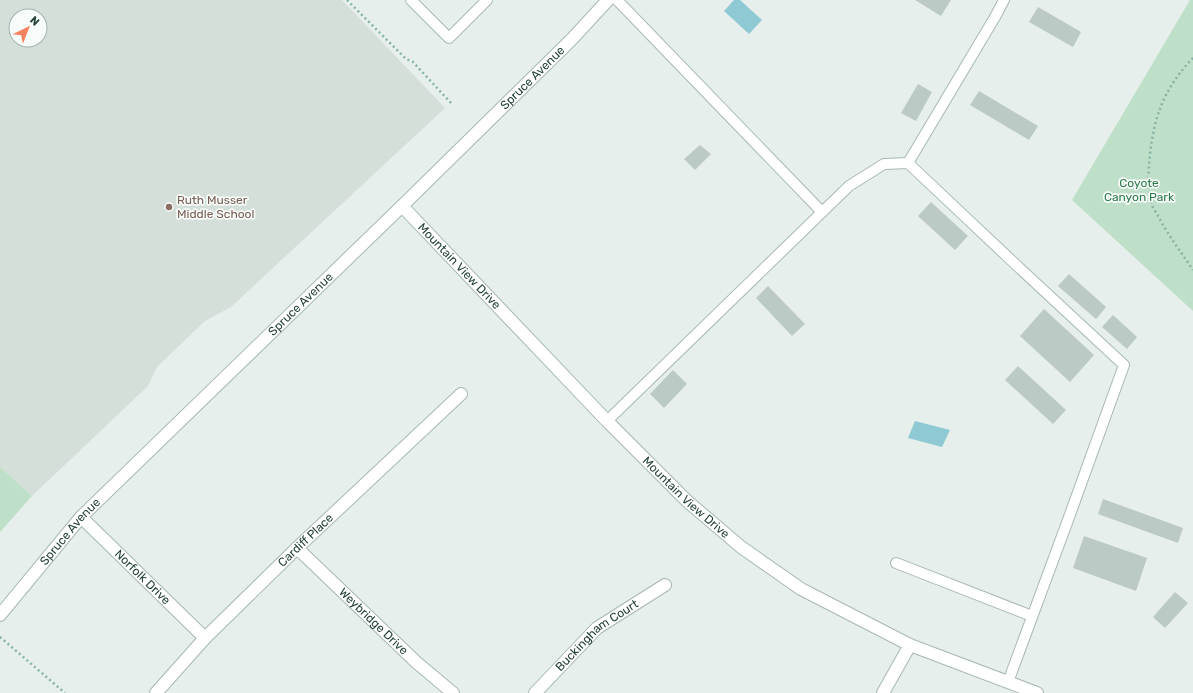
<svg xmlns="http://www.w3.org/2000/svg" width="1193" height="693" font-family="Rubik,sans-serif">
  <rect width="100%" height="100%" fill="#e6efeb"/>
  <path fill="#d4dfda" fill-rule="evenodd" d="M0,0H342L445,108L231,307L205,321L157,367L148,386L32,496L0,467ZM16,16H40V40H16Z"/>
  <g fill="#bfe0c8">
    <path d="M1190,0H1193V311L1072,200Z"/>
    <path d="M0,467L32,496L0,532Z"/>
  </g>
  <g fill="#8ec9d4">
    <path d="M734,0H740L762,20L749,34L724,11Z"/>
    <path d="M915,421L950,430L942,447L908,438Z"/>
  </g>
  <g fill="#bbcac4">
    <path d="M915,0H951L941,16Z"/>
    <path d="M1038,7L1081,32L1073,47L1029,22Z"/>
    <path d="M918,84L932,92L916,121L901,113Z"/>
    <path d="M979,91L1038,126L1029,140L970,105Z"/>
    <path d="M700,145L711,154L695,170L684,159Z"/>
    <path d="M931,202L968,236L955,250L918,216Z"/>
    <path d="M1069,274L1106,307L1096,319L1058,286Z"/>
    <path d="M768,286L805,324L792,336L756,298Z"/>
    <path d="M1044,309L1094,355L1070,382L1020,336Z"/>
    <path d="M1113,315L1137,337L1127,349L1102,327Z"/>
    <path d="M1018,366L1066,410L1053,424L1005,380Z"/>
    <path d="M673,370L687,384L664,408L650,394Z"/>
    <path d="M1103,499L1183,528L1178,543L1098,514Z"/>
    <path d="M1084,536L1147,558L1136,591L1073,568Z"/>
    <path d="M1175,592L1188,603L1165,628L1153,617Z"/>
  </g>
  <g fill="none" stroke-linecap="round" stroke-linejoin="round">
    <g stroke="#a8b8b2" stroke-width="12">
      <g id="service">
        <path d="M411,0L449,38L487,0"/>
        <path d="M617,0L822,212"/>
        <path d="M908,163L995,17L1004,0"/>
        <path d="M607,421L849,186L884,164L908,163L1012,261L1124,365L1068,520L1008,682"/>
        <path d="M896,563L1032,616"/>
      </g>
    </g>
    <g stroke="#a8b8b2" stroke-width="14">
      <g id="minor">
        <path id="s1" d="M81,517L205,638"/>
        <path id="s2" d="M297,548L416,662L453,693"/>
        <path id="s3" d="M156,693L205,638L297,548L461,394"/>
        <path id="s4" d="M535,693L597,628L665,585"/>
        <path d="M883,693L910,645"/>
      </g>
    </g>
    <g stroke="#a8b8b2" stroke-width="14">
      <g id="tertiary">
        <path id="s5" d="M402,206L607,421L687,501L741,547L801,589L910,645L1037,693"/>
        <path id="s6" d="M0,615L81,517L402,206L572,39L608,0"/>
      </g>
    </g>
    <g stroke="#86b3a5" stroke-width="2.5" stroke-dasharray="2 3" stroke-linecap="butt">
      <path d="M347,0L406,59L413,62L451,103"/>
      <path d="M1193,58C1180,71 1166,91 1160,109C1151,131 1145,179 1151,203C1152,207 1156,212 1158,216C1168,235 1181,252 1193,270"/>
      <path d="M0,637L65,693"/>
    </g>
    <use href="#service" stroke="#fff" stroke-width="10"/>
    <use href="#minor" stroke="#fff" stroke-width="12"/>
    <use href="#tertiary" stroke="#fff" stroke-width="12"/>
  </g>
  <circle fill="#8d6e63" stroke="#f7fbf9" stroke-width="1.5" cx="169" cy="207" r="4"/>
  <g text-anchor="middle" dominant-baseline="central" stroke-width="3.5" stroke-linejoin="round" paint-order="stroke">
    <g font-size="12" fill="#24423a" stroke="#f7fbf9">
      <text stroke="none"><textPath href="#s6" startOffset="757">Spruce Avenue</textPath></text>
      <text stroke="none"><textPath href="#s5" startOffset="83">Mountain View Drive</textPath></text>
      <text stroke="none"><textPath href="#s6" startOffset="433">Spruce Avenue</textPath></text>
      <text stroke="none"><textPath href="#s5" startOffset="407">Mountain View Drive</textPath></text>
      <text stroke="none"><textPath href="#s6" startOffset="109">Spruce Avenue</textPath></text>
      <text stroke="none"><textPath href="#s3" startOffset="214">Cardiff Place</textPath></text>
      <text stroke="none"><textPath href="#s1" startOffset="86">Norfolk Drive</textPath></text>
      <text stroke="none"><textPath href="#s2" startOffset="106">Weybridge Drive</textPath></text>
      <text stroke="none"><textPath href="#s4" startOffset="85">Buckingham Court</textPath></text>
    </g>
    <g font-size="12" fill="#2d7a4b" stroke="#f7fbf9">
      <text x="1139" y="183">Coyote<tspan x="1139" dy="14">Canyon Park</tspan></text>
    </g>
    <g font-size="12" fill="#785e54" stroke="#f7fbf9" text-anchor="start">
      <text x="177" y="200">Ruth Musser<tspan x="177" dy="14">Middle School</tspan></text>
    </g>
  </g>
  <g transform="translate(28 28) rotate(43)"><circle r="19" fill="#f7fbf9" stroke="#a3b1ad"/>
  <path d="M0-3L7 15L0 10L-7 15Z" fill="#f4845f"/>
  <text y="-6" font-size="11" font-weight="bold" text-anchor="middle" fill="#24423a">N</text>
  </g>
</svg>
